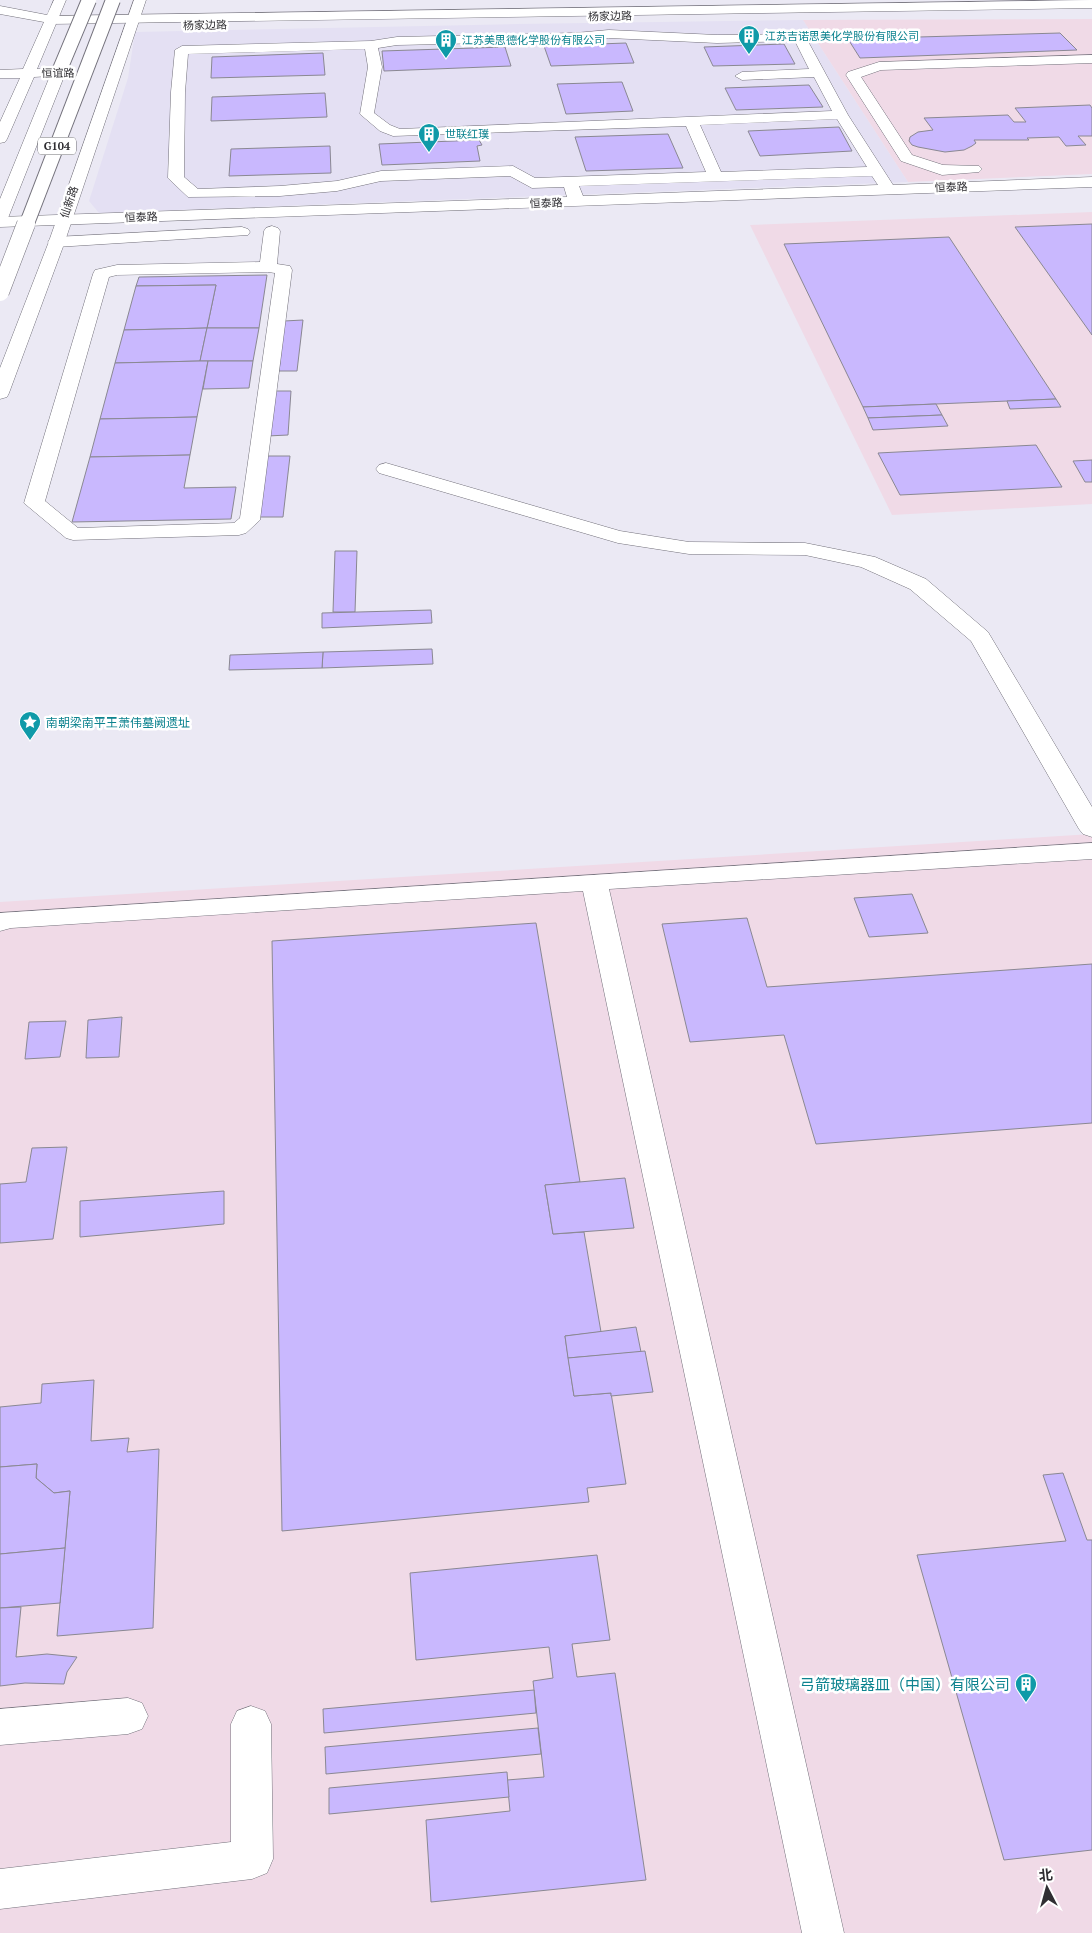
<svg xmlns="http://www.w3.org/2000/svg" width="1092" height="1933" font-family="'PT Serif','Noto Sans SC',serif">
  <rect width="100%" height="100%" fill="#ebe9f4"/>
  <path fill="#e4e0f3" d="M803,20L908,182L99,213L89,201L128,78L135,32L517,24Z"/>
  <g fill="#f0dae7">
    <path d="M1092,19V174L908,182L803,20Z"/>
    <path d="M1092,212V504L892,515L750,225Z"/>
    <path d="M1092,834V1933H0V902Z"/>
  </g>
  <g fill="#c9b8fe" stroke="#8a8892">
    <path d="M1060,33L1077,50L860,58L848,39Z"/>
    <path d="M626,43L634,63L551,66L544,46Z"/>
    <path d="M784,44L795,64L713,66L704,47Z"/>
    <path d="M505,47L511,66L384,71L382,51Z"/>
    <path d="M323,53L325,75L211,78L212,57Z"/>
    <path d="M622,82L633,111L566,114L557,84Z"/>
    <path d="M809,85L823,107L736,110L725,88Z"/>
    <path d="M325,93L327,117L211,121L212,97Z"/>
    <path d="M1090,105L1092,108V136H1078L1086,145L1066,146L1059,137L1027,138L1029,140H974L976,143L972,146L964,150L945,152L918,147L912,145L909,141L910,137L918,132L933,130L924,118L1008,115L1014,122H1026L1015,108Z"/>
    <path d="M839,127L852,151L760,156L748,131Z"/>
    <path d="M668,134L683,168L586,171L575,137Z"/>
    <path d="M479,140L482,145L477,146L480,161L382,165L379,144Z"/>
    <path d="M330,146L331,173L229,176L231,149Z"/>
    <path d="M1092,224V335L1015,227Z"/>
    <path d="M949,237L1056,399L863,407L784,244Z"/>
    <path d="M267,275L259,328H207L216,285L136,286L139,277Z"/>
    <path d="M216,285L207,328L124,330L136,286Z"/>
    <path d="M303,320L297,371H279L284,321Z"/>
    <path d="M207,328L200,361L115,363L124,330Z"/>
    <path d="M207,328H259L253,361H200Z"/>
    <path d="M200,361H208L197,417L100,419L115,363Z"/>
    <path d="M208,361H253L249,388L203,389Z"/>
    <path d="M273,391H291L288,435L267,436Z"/>
    <path d="M1056,399L1061,407L1010,409L1007,401Z"/>
    <path d="M936,404L942,415L868,418L863,407Z"/>
    <path d="M942,415L948,426L873,430L868,418Z"/>
    <path d="M197,417L190,455L90,457L100,419Z"/>
    <path d="M1036,445L1062,487L900,495L878,453Z"/>
    <path d="M190,455L184,488L236,487L231,519L72,522L90,457Z"/>
    <path d="M266,456H290L283,517H257Z"/>
    <path d="M1092,460V482H1085L1073,461Z"/>
    <path d="M335,551H357L355,612H333Z"/>
    <path d="M431,610L432,623L322,628V613Z"/>
    <path d="M432,649L433,664L322,668L323,652Z"/>
    <path d="M323,652L322,668L229,670L230,655Z"/>
    <path d="M912,894L928,933L869,937L854,898Z"/>
    <path d="M747,918L767,987L1092,964V1123L816,1144L784,1035L690,1042L662,924Z"/>
    <path d="M536,923L580,1182L545,1185L553,1234L584,1232L601,1332L565,1336L574,1396L611,1393L626,1484L587,1488L589,1502L282,1531L272,941Z"/>
    <path d="M122,1017L119,1057L86,1058L88,1020Z"/>
    <path d="M66,1021L60,1057L25,1059L29,1022Z"/>
    <path d="M67,1147L53,1239L0,1243V1184L26,1182L32,1148Z"/>
    <path d="M625,1178L634,1228L553,1234L545,1185Z"/>
    <path d="M224,1191V1224L80,1237V1201Z"/>
    <path d="M636,1327L641,1352L568,1358L565,1336Z"/>
    <path d="M645,1351L653,1392L611,1396V1393L574,1396L568,1358Z"/>
    <path d="M94,1380L91,1441L129,1438L127,1452L159,1449L153,1628L57,1636L70,1491L54,1493L36,1478L37,1464L0,1467V1407L41,1403L42,1384Z"/>
    <path d="M37,1464L36,1478L54,1493L70,1491L65,1548L0,1554V1467Z"/>
    <path d="M1063,1473L1087,1540H1092V1850L1004,1860L917,1555L1066,1541L1043,1475Z"/>
    <path d="M65,1548L60,1603L0,1608V1554Z"/>
    <path d="M597,1555L610,1640L572,1644L577,1677L615,1673L646,1880L431,1902L426,1820L510,1811L507,1780L544,1777L533,1681L553,1678L549,1647L416,1660L410,1573Z"/>
    <path d="M21,1607L16,1657L47,1654L77,1657L67,1672L64,1684L25,1683L0,1686V1608Z"/>
    <path d="M534,1690L536,1713L324,1733L323,1709Z"/>
    <path d="M538,1728L541,1754L326,1774L325,1747Z"/>
    <path d="M507,1772L509,1797L329,1814V1788Z"/>
  </g>
  <g fill="none" stroke-linecap="round" stroke-linejoin="round">
    <g stroke="#73717b" stroke-width="1">
      <g id="minor">
        <path d="M1092,0V8L51,24L45,20L51,16Z"/>
        <path d="M609,30L717,35L804,34L848,115L893,185L1092,177V187L0,227V217L567,197L564,187L532,188L510,176L381,181L337,191L280,196L188,197L168,178L171,92L175,50L182,46L371,41L397,37L575,33ZM609,38L717,43L795,41L809,69L742,72L735,76L742,80L814,77L832,111L400,129L390,125L374,113L382,67L378,48L397,45L575,41ZM365,49L368,67L360,114L380,131L393,136L686,126L706,172L535,178L513,166L381,171L337,181L280,186L198,189L184,177L185,92L188,54ZM837,119L867,167L721,172L700,125ZM872,176L878,185L583,196L579,186Z"/>
        <path d="M1092,55V63L881,70L861,77L912,155L943,165L979,166L982,169L979,172L942,175L901,161L846,75L848,72L879,62Z"/>
        <path d="M272,226L278,228L280,231L277,264L290,266L292,270L260,520L246,533L239,535L73,540L66,538L24,503L93,274L95,270L117,265L260,262L264,231L266,228ZM268,272L275,273L240,518L234,523L78,528L45,501L109,277L117,275Z"/>
        <path d="M242,227L248,229L250,232L248,235L56,247L50,245L48,242L50,239L56,237Z"/>
        <path d="M386,463L620,531L689,542L805,543L875,557L926,579L988,632L1092,807V837L1083,834L1079,829L971,641L910,589L861,567L805,555L689,554L618,543L379,473L376,469L379,465Z"/>
        <path d="M1092,843V859L609,889L844,1933H802L583,891L11,928L0,931V913Z"/>
        <path d="M128,1698L142,1703L148,1716L142,1729L128,1734L0,1745V1709Z"/>
        <path d="M251,1706L265,1711L271,1724L273,1859L267,1873L252,1879L0,1909V1869L231,1842V1724L237,1711Z"/>
      </g>
    </g>
    <g stroke="#73717b" stroke-width="1">
      <g id="major">
        <path d="M54,0H66L37,69H46L52,72L58,70L65,74L8,218L6,221L0,223V199L50,76L34,77L7,139L5,142L0,143V122L20,78H0V70L23,69L44,22L0,14V6L47,15Z"/>
        <path d="M134,0H146L64,244L9,393L7,397L0,399V368L48,244Z"/>
      </g>
    </g>
    <use href="#minor" fill="#fff" fill-rule="evenodd"/>
    <use href="#major" fill="#fff" fill-rule="evenodd"/>
    <g stroke="#73717b" stroke-width="16" stroke-linecap="butt">
      <g id="major-bridge-far1">
        <path d="M58,74L89,0"/>
        <path d="M26,226L113,0"/>
      </g>
    </g>
    <g stroke="#73717b" stroke-width="19" stroke-linecap="butt">
      <path id="major-bridge" d="M0,292L26,224"/>
    </g>
    <use href="#major-bridge-far1" stroke="#fff" stroke-width="14"/>
    <use href="#major-bridge" stroke="#fff" stroke-width="18"/>
  </g>
  <defs>
    <g id="building-pin" transform="scale(1.125)"><path d="M0 17L-7.5 6A9.5 9.5 0 1 1 7.5 6Z" fill="#0f9aa8" stroke="#fff"/><path d="M-4-6H4V6H1V3H-1V6H-4ZM-2.5-4.3h1.7v1.8h-1.7ZM.8-4.3h1.7v1.8H.8ZM-2.5-1h1.7V.8h-1.7ZM.8-1h1.7V.8H.8Z" fill="#fff"/></g>
    <g id="sight-pin" transform="scale(1.125)"><path d="M0 17L-7.5 6A9.5 9.5 0 1 1 7.5 6Z" fill="#0f9aa8" stroke="#fff"/><path d="M0-6L1.8-2.2L6-1.7L2.9 1.2L3.7 5.4L0 3.3L-3.7 5.4L-2.9 1.2L-6-1.7L-1.8-2.2Z" fill="#fff"/></g>
  </defs>
  <g fill-rule="evenodd">
    <use href="#building-pin" x="749" y="36"/>
    <use href="#building-pin" x="446" y="40"/>
    <use href="#building-pin" x="429" y="134"/>
    <use href="#sight-pin" x="30" y="722"/>
    <use href="#building-pin" x="1026" y="1684"/>
  </g>
  <g text-anchor="middle" dominant-baseline="central" stroke-width="5" stroke-linejoin="round" paint-order="stroke">
    <g font-size="11" fill="#2f2e32" stroke="#fff">
      <text transform="translate(610 16) rotate(-1)">杨家边路</text>
      <text transform="translate(205 25) rotate(-1)">杨家边路</text>
      <text transform="translate(58 73) rotate(-1)">恒谊路</text>
      <text transform="translate(951 187) rotate(-2)">恒泰路</text>
      <text transform="translate(69 202) rotate(-71)">仙新路</text>
      <text transform="translate(546 203) rotate(-2)">恒泰路</text>
      <text transform="translate(141 217) rotate(-2)">恒泰路</text>
    </g>
    <g font-size="11" fill="#0d838f" stroke="#fff" text-anchor="start">
      <text x="765" y="36">江苏吉诺思美化学股份有限公司</text>
      <text x="462" y="40">江苏美思德化学股份有限公司</text>
      <text x="445" y="134">世联红璞</text>
    </g>
    <rect fill="#fff" stroke="#6d6d70" stroke-width="1" x="38" y="137.5" width="38" height="17" rx="4"/>
    <g font-size="11" font-weight="bold" fill="#2f2e32">
      <text x="57" y="146">G104</text>
    </g>
    <g font-size="12" fill="#0d838f" stroke="#fff" text-anchor="start">
      <text x="46" y="722">南朝梁南平王萧伟墓阙遗址</text>
    </g>
    <g font-size="15" fill="#0d838f" stroke="#fff" text-anchor="end">
      <text x="1010" y="1684">弓箭玻璃器皿（中国）有限公司</text>
    </g>
  </g>
  <g transform="translate(1047 1888) rotate(354)" stroke="#ffffff" stroke-width="4" paint-order="stroke">
  <path d="M0-4L9 19L0 12L-9 19Z" fill="#2f2e32"/>
  <text y="-8" font-size="14" font-weight="bold" text-anchor="middle" fill="#2f2e32">北</text>
  </g>
</svg>
